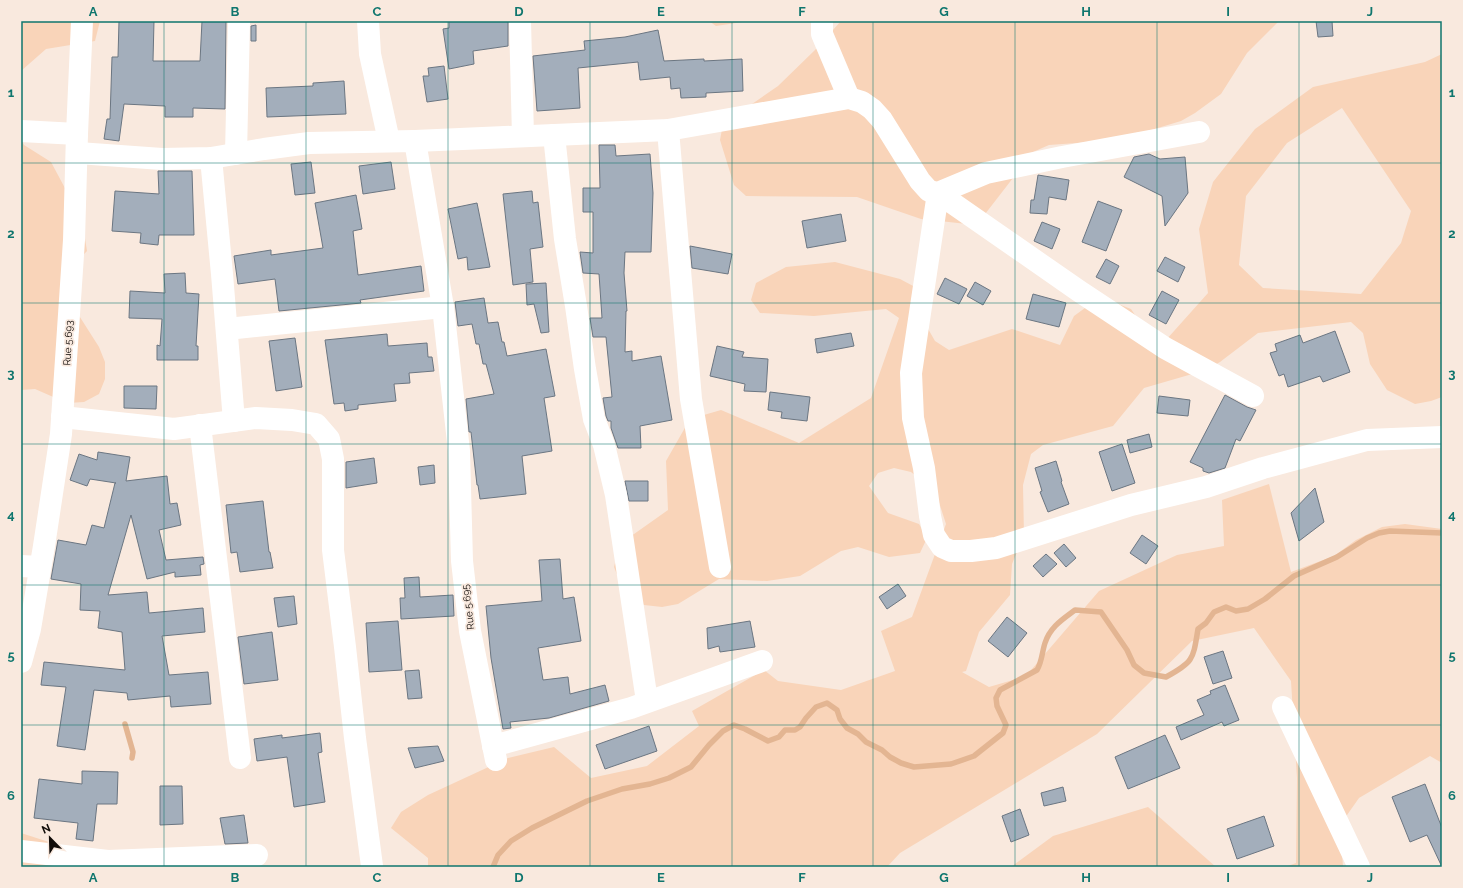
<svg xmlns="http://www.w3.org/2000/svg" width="1463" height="888" font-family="Raleway,sans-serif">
  <rect width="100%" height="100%" fill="#f9e9de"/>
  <g fill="#f9d4b9" fill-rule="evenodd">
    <path d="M21,21H100L95,41L46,49L21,71Z"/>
    <path d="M709,21H749L716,26Z"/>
    <path d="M841,21H1279L1247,53L1221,94L1195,113L1181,121L1118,140L1049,145L1033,152L982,218L967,224L921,219L857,197L746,196L734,185L720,140L723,124L778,86L815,50Z"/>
    <path d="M1442,54V397L1431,401L1415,404L1387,390L1370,364L1363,333L1351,322L1258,333L1220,362L1206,370L1144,388L1113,426L1043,445L1031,454L1023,485L1024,535L1012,564L1010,595L979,632L966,671L962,672L989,687L1026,676L1099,591L1177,555L1224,546L1222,500L1269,484L1291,572L1334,556L1356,540L1382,527L1405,524L1442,529V763L1430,756L1359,798L1340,825L1343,867H1285L1296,863L1297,778L1291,681L1254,628L1192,641L1097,734L900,853L887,867H428V858L391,828L401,812L428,795L508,758L554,747L591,778L647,766L699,726L692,711L764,670L778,681L841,690L895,671L881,631L912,617L946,524L936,493L911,472L894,468L878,473L869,486L888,513L919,524L927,538L920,553L889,557L858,547L841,551L800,576L767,581L719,579L678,604L662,607L644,605L631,595L620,582L614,567L618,551L627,539L668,510L666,461L690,419L721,410L799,443L871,398L899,318L886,309L814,316L760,313L751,300L756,283L786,267L835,262L900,279L915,287L927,327L935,341L949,350L1012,329L1060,345L1074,316L1100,297L1131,309L1149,336L1166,340L1208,293L1199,229L1213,182L1255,129L1313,87L1425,62ZM1342,108L1411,211L1401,243L1361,294L1263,288L1239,265L1246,196L1287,143Z"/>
    <path d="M21,139L24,145L51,162L82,220L87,251L64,275V292L99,347L105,362V379L99,394L84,402L67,403L35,389L21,390Z"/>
    <path d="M1148,807L1216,867H1011L1053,836Z"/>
    <path d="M21,833L52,843L64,853L72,867H21Z"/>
  </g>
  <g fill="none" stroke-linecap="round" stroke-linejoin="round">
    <g stroke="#e3b592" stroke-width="5.5">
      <path d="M125,724L133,752L132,758"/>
      <path d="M493,867L498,855L511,841L532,828L587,801L622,789L650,784L669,778L691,767L709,745L723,731L734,725L745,729L768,741L779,737L785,730H795L800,727L806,718L816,707L827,703L837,710L840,719L847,728L858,734L866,742L882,750L890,757L901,763L914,767L951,764L974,756L1003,733L1006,725L997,706L996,698L1000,690L1037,670C1042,662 1042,652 1045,643C1050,627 1063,619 1075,610L1101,612L1127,650L1134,665L1144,673L1166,677C1194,662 1193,659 1198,629L1206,623L1214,612L1226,607L1236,611L1248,609L1265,599L1294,576L1337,557L1367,538L1379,533L1390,531L1442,533"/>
    </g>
  </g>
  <g fill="#a3aebb" stroke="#6b7682">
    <path d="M119,21H154L153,61H200L202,21H226L225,109L193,108V117H165V106L124,104L119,141L104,139L107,119H110L112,57H118Z"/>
    <path d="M449,21H508V46L473,51L474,64L449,69L443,29L449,28Z"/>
    <path d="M1316,21H1332L1333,36L1318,37Z"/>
    <path d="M256,25V41H251V26Z"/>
    <path d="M658,30L664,61L704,59V61L742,59L743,91L706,93V97L681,98L680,88L671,89L670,77L640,80L638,62L578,68L580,108L537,111L533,56L585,50L584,41L625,37Z"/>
    <path d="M444,66L448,99L427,102L423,76H429L428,68Z"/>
    <path d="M344,81L346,114L267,117L266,88L313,86V83Z"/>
    <path d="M599,145H615L616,156L650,154L653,193L651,252H625L624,273L627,311H626L625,352L632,351V361L661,356L672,420L640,426L641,448H618L611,428V421H608L606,416L603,398L612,397L606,337H593L590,318H602L599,274L583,273L580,252L593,253V212H583V188H600Z"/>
    <path d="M1149,154L1160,159L1185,157L1188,193L1165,226L1162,196L1124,177L1134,157Z"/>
    <path d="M311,162L315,193L295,195L291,164Z"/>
    <path d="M391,162L395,189L363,194L359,166Z"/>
    <path d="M158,171H192L194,235H159L158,245L140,243L141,233L112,231L115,191L159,194Z"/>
    <path d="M1038,175L1069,180L1066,200L1049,197L1047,214L1030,213L1031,200H1034Z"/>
    <path d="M532,191L533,203L538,202L543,247L530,249L533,282L513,285L503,194Z"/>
    <path d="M356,195L362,229L353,231L358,275L421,266L424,291L360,300L361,303L279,311L275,279L238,284L234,256L271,250V255L323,248L315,203Z"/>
    <path d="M1098,201L1122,210L1106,251L1082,242Z"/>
    <path d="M477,203L490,267L468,270L467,257L458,259L448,209Z"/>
    <path d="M841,214L846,241L807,248L802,221Z"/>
    <path d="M1042,222L1060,229L1052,249L1034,241Z"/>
    <path d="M690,246L732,254L728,274L692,268Z"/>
    <path d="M1165,257L1185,267L1178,282L1157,271Z"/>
    <path d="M1106,259L1119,266L1110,284L1096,277Z"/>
    <path d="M185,273L186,293L199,294L196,346H198V360H157V345L160,346L162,319L129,318L130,291L165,293L164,274Z"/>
    <path d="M945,278L967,289L959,304L937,294Z"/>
    <path d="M975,282L991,291L983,305L967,296Z"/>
    <path d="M546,283L549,332L541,333L534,304L527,305L526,284Z"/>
    <path d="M1162,291L1179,300L1166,324L1149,315Z"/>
    <path d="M1033,294L1066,303L1059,327L1026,319Z"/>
    <path d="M484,298L488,323L498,322L502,342H504L507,356L546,349L555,396L544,398L552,451L522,456L526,494L480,499L478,485H477L471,432H469L466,399L494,394L486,364H483L479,344H476L472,324L458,326L455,302Z"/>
    <path d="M1335,331L1350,372L1323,382L1320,376L1288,387L1284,374L1279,376L1270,353L1277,351L1275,344L1300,335L1303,343Z"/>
    <path d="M851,333L854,346L817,353L815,339Z"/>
    <path d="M387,334L388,346L427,343L428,357H432L434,371L409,373L410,383L394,384L396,401L358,405V409L345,411L344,403L334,404L325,340Z"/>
    <path d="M295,338L302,387L276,391L269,341Z"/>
    <path d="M717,346L744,352L742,357L768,359L766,392L744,391L745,384L710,376Z"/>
    <path d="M124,386H157L156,409L124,408Z"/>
    <path d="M770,392L810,397L807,421L781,418L782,412L768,410Z"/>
    <path d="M1225,395L1247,407L1256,410L1240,441L1236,439L1225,468L1209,473L1203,471V468L1190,462Z"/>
    <path d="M1159,396L1190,400L1188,416L1157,413Z"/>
    <path d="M1149,434L1152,447L1130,453L1127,440Z"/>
    <path d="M1122,444L1135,483L1112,491L1099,452Z"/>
    <path d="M98,452L130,457L126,481L167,476L170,504L177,503L181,525L159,530L166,560L203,557L204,564L200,565L201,575L175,577V572L147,579L131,515L108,595L147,592L149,613L203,608L205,632L162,636L169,675L208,672L211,704L171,707L170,696L128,700L127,693L94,690L85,750L57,746L66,687L41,685L44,662L125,670L122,632L98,628L100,611L80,610L81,584L51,579L58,540L86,545L92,525L104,528L115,483H116L90,479L87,486L70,480L79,454L97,460Z"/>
    <path d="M374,458L377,483L346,488V462Z"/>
    <path d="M1056,461L1062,481L1061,482L1069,504L1048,512L1040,492L1042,491L1035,468Z"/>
    <path d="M434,465L435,483L420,485L418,467Z"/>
    <path d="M625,481H648V501H629Z"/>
    <path d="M1315,488L1324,522L1299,541L1291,513Z"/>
    <path d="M263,501L269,552H270L273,568L240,572L237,552L231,553L226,505Z"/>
    <path d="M1142,535L1158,546L1146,564L1130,553Z"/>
    <path d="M1064,544L1076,558L1066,567L1054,553Z"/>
    <path d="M1046,554L1057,564L1043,577L1033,566Z"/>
    <path d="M560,559L563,599L574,597L581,641L538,648L543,680L568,677L570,694L605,685L609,701L549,718L510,722L511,728L503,729L491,658L486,606L542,601L539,560Z"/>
    <path d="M419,577L420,597L453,595L454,616L401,619L400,598H405L404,578Z"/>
    <path d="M898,584L906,596L887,609L879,597Z"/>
    <path d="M294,596L297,624L278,627L274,598Z"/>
    <path d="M1007,617L1027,633L1008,657L988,641Z"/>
    <path d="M398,621L402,670L369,672L366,623Z"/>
    <path d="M750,621L755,647L720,652L719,646L708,649L707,628Z"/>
    <path d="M272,632L278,680L244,684L238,637Z"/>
    <path d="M1223,651L1232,678L1213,684L1204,657Z"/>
    <path d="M419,670L422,698L408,699L405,671Z"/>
    <path d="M1225,685L1239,720L1224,726L1222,722L1181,740L1176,727L1204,715L1197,700L1211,694L1210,691Z"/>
    <path d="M649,726L657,751L605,769L596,745Z"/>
    <path d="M320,733L322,752L318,753L325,802L294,807L287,757L257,761L254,739L282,735V738Z"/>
    <path d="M1165,735L1180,768L1128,789L1115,757Z"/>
    <path d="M438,746L444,761L415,768L408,748Z"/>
    <path d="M82,771L118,772L117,804H97L93,841L76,839L78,823L34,818L39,779L82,784Z"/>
    <path d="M1425,784L1442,828V867L1427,835L1410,842L1392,797Z"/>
    <path d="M160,786H182L183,824L160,825Z"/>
    <path d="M1063,787L1066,801L1044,806L1041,793Z"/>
    <path d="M1020,809L1029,835L1011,842L1002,816Z"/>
    <path d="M244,815L248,843L225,844L220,818Z"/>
    <path d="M1264,816L1274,846L1237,859L1227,829Z"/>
  </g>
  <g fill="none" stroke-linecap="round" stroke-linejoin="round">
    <g stroke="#fff" stroke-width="22">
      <path d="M368,21L370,54L389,141"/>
      <path d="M520,21L523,136"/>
      <path d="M822,21V34L849,98"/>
      <path d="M668,130L691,399L720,567"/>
      <path d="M21,131L77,134"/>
      <path d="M554,135L565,239L576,306L585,369L594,419L604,445L616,495L647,701"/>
      <path d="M415,141L668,130L849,98L862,102L872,109L882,120L920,181L929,191L938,193L986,173L1062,157L1199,132"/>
      <path d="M78,153L162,159L211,158L264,149L309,143L415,141L443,307L459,451L462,561L470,631L496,760"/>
      <path d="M236,154L239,21"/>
      <path d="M211,158L222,274L234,421"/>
      <path d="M227,329L443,307"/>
      <path d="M1253,396L1165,348L1079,291L938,193L911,373L913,418L924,468L930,516L934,535L942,547L951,551H971L996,548L1131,505L1206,487L1263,468L1367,440L1442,437"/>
      <path d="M62,417L174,429L256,418L292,420L316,424L329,439L333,459V550L345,647L355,738L372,866"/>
      <path d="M200,425L240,758"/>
      <path d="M21,566L40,567"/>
      <path d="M21,662L30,629L44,546L61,434L74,240L77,134L82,21"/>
      <path d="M1283,707L1359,867"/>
      <path d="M493,746L631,708L762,661"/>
      <path d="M21,851L108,861L257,855"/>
    </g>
  </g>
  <path fill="none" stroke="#0f766e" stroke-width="1" stroke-opacity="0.55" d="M164,21V867M306,21V867M448,21V867M590,21V867M732,21V867M873,21V867M1015,21V867M1157,21V867M1299,21V867M21,163H1442M21,303H1442M21,444H1442M21,585H1442M21,725H1442"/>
  <g text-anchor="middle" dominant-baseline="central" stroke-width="3.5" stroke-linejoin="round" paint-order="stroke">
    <g font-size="10" fill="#100b08" stroke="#f9e9de">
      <text transform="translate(68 343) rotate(-87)">Rue 5.693</text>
      <text transform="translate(468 607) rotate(-97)">Rue 5.695</text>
    </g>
  </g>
  <rect width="1463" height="888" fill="none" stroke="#f9e9de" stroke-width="44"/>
  <g transform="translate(50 838) rotate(337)" stroke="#f9e9de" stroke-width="3" paint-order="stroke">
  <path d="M0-3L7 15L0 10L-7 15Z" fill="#100b08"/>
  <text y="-6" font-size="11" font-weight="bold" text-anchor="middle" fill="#100b08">N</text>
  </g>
  <rect x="22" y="22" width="1419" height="844" fill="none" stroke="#0f766e" stroke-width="1.5"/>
  <g font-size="13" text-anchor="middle" font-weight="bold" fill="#0f766e">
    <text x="93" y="16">A</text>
    <text x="235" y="16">B</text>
    <text x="377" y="16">C</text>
    <text x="519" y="16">D</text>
    <text x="661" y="16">E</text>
    <text x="802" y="16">F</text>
    <text x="944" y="16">G</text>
    <text x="1086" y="16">H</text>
    <text x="1228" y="16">I</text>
    <text x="1370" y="16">J</text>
    <text x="11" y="97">1</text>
    <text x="1452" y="97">1</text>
    <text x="11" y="238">2</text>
    <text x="1452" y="238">2</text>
    <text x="11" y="378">3</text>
    <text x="1452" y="378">3</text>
    <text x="11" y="519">4</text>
    <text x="1452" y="519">4</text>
    <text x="11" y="660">5</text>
    <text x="1452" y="660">5</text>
    <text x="11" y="800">6</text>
    <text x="1452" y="800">6</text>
    <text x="93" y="882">A</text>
    <text x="235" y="882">B</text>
    <text x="377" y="882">C</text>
    <text x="519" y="882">D</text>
    <text x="661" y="882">E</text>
    <text x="802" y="882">F</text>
    <text x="944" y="882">G</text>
    <text x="1086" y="882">H</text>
    <text x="1228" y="882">I</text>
    <text x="1370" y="882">J</text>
  </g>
</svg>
